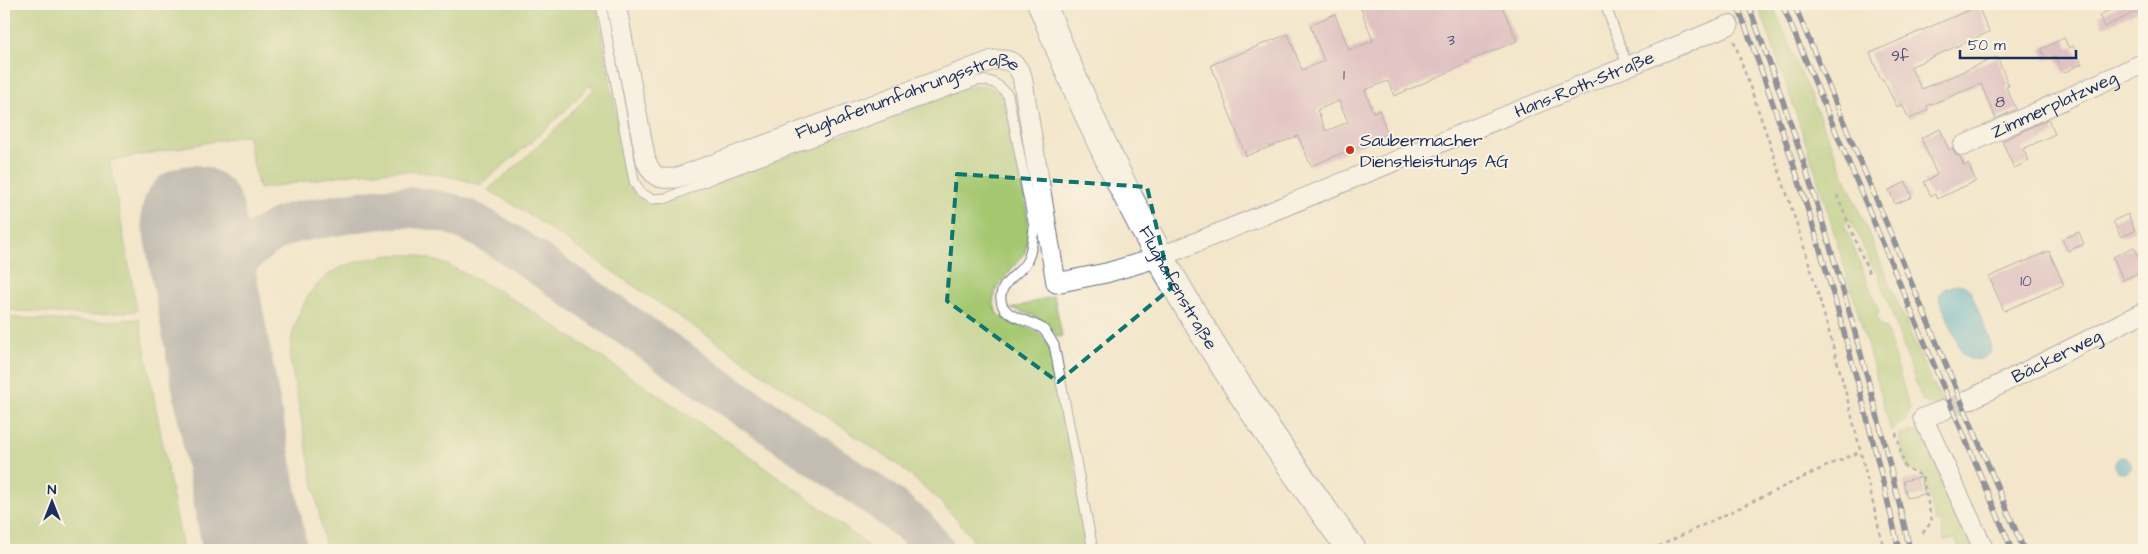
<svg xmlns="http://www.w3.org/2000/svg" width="2148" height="554" font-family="'Architects Daughter',sans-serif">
  <rect width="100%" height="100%" fill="#fcf5e5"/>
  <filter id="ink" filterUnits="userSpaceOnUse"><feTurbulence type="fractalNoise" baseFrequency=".02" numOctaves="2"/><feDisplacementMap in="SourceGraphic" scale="10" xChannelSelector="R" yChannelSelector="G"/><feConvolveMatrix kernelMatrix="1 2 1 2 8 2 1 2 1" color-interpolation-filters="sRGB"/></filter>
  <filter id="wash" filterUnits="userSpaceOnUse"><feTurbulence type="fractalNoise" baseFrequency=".0096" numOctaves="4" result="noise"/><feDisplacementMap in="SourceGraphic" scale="20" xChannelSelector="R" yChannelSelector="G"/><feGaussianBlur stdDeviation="1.12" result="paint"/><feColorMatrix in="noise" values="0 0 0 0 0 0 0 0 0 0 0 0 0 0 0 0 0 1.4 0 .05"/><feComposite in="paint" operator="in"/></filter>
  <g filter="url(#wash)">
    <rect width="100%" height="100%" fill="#f3e6cb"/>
    <g fill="#a4c770" stroke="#607b67">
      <path d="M4,4H596L629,185C640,200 644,204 663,204L967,88C985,84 989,84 1003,98L1026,205L1029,232L1025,252L997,287L993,302L997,314L1010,322L1036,331L1045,340L1053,355L1090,550H980C956,514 929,490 895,463L516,206L488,190C526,158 561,125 594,89L590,85C555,122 519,154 479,185C405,158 334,177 259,189L247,135L110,161L137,311L92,315L4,310Z"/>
      <path d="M1758,4H1772L1931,382L1934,385L1943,405H1930L1922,400L1878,273L1871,264L1851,220L1844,224L1879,311L1877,317L1880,326L1886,328L1910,409L1906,420L1891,431C1852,286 1809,144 1758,4Z"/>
      <path d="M391,255H417L448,265L497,290L541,317L739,449L811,500L873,550H326L290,360C290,323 307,282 342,267C358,260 375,258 391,255Z"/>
      <path d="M1054,296L1062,336L1058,337C1043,318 1035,315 1011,309Z"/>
      <path d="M4,317L92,322L139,319L183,550H4Z"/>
      <path d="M1909,431L1918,433L1923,437L1978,550H1959L1956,538L1944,541L1940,521H1935L1925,478L1920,472L1908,468L1904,460L1899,436L1900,434Z"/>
    </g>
    <g fill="#51b1d0" stroke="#367097">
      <path d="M1959,284L1965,286L1970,290L1990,341L1991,351C1985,360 1972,363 1963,355L1940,301L1939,296L1944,289Z"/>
      <circle cx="2123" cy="465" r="8"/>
    </g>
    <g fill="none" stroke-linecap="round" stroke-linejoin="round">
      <path stroke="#878a94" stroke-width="41" d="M217,346C216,335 215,323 216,312C221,273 251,239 287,225C304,219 325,218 343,214C380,208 414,203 451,214C478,223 501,239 524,254L881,500L915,527L934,550"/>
      <path stroke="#878a94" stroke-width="104" d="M193,217L255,550"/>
    </g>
    <g id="blocks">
      <g fill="#cb98ba" fill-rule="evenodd">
        <path d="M1359,4H1444L1446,9L1458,4H1501L1517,41L1466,62L1467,64L1394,96L1388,81L1365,90L1373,112L1379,110L1388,134L1311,166L1298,136L1246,156L1211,65L1288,34L1302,70L1324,61L1310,25L1335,14L1349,50L1373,41ZM1339,101L1348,122L1326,131L1317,110Z"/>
        <path d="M2123,4H2144V8L2104,27L2099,15Z"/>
        <path d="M1978,6L1989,32L1910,67L1922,89L1997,57L2009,86L2006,87L2016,109L1996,119L1981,84L1927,106L1928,110L1909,119L1902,104L1897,107L1883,79L1881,80L1870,53Z"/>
        <path d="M2064,38L2069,48L2073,46L2082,64L2063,73L2055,56L2046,60L2041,49Z"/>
        <path d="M2048,119L2055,134L2023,149L2029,161L2014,168L2002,141Z"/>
        <path d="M1940,129L1949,150L1952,148L1956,155L1960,157L1964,166L1968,164L1976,181L1937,199L1935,194L1931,196L1924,182L1937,175L1921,138Z"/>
        <path d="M1906,182L1912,197L1895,204L1889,190Z"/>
        <path d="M2128,214L2135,231L2121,237L2113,221Z"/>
        <path d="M2079,232L2084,244L2068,251L2062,239Z"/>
        <path d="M2134,247L2144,270L2123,280L2113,257Z"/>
        <path d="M2049,251L2064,285L2004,311L1989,277Z"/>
        <path d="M1921,477L1925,494L1907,498L1903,481Z"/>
      </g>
    </g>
  </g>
  <g filter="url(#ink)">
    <use href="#blocks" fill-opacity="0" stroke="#676f84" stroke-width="1"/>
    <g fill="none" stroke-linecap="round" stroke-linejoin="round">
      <path stroke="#c8c1b5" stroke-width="19" stroke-dasharray="19 9" stroke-linecap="butt" d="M1944,410L1969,400"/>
      <g stroke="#676f84" stroke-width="11">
        <g id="service">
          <path d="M601,4L634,181L641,193L652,199L667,198L713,178L976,81C992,79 998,84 1008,95L1034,227C1033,239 1032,251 1027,261C1020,274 1003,280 1001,295C998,318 1029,319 1043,329C1047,333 1051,340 1054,345L1093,550"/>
          <path d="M1605,4L1628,67"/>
        </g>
      </g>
      <g stroke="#676f84" stroke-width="21">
        <g id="minor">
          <path id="s1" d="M616,4L646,161C654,178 657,179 676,178L993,60C1009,59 1015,61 1022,76L1056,283L1106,273L1160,257L1729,25"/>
          <path id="s2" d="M1963,146L2144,63"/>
          <path id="s3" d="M1969,400L2144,312"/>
          <path d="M1944,410L1923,418L1984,550"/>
        </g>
      </g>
      <g stroke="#676f84" stroke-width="30">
        <g id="primary">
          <path id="s4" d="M1042,4C1076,90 1115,176 1160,257C1216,359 1283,456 1352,550"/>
        </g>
      </g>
      <g stroke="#676f84" stroke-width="2.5" stroke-dasharray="4 4" stroke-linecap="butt">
        <path d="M1721,4L1723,10"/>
        <path d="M1734,41C1765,130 1797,218 1822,308C1846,388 1865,469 1884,550"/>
        <path d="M1837,195L1869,273"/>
        <path d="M1896,433L1905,467L1922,476L1932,521L1922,534"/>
        <path d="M1651,550L1829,465L1860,452"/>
      </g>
      <use href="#service" stroke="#fff" stroke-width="9"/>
      <use href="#minor" stroke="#fff" stroke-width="19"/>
      <use href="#primary" stroke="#fff" stroke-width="28"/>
      <g stroke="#1b2f5e" stroke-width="5.5">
        <g id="rail">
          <path d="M1737,4C1804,181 1857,365 1899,550"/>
          <path d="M1748,4C1815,182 1868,365 1910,550"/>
          <path d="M1782,4L2012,550"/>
          <path d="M1794,4L2024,550"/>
        </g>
      </g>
      <use href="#rail" stroke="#fcf5e5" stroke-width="4" stroke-dasharray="11" stroke-linecap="butt"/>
    </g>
  </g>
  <path d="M0 0H2148V554H0ZM957,174L1147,187L1171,288L1058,382L947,301Z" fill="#f3e6cb" fill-opacity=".55" fill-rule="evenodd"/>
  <path fill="none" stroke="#0f766e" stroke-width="4" stroke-dasharray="10 6" stroke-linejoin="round" d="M957,174L1147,187L1171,288L1058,382L947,301Z"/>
  <circle fill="#c8321e" stroke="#fcf5e5" stroke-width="2" cx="1350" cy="150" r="5"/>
  <g text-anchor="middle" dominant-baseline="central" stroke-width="4" stroke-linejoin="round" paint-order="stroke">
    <g font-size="15" fill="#474975">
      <text x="1451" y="40">3</text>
      <text x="1900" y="56">9f</text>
      <text x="1344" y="75">1</text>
      <text x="2000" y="102">8</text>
      <text x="2026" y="281">10</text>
    </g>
    <g font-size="18" fill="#1b2f5e" stroke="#fcf5e5">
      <text stroke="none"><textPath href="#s1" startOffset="1348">Hans-Roth-Straße</textPath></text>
      <text stroke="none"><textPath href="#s2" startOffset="100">Zimmerplatzweg</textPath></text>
      <text stroke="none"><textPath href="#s1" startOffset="445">Flughafenumfahrungsstraße</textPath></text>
      <text stroke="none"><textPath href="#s4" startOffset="315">Flughafenstraße</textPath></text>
      <text stroke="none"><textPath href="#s3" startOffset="98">Bäckerweg</textPath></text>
    </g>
    <g font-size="18" fill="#1b2f5e" stroke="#fcf5e5" text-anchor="start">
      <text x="1360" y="140">Saubermacher<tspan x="1360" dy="21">Dienstleistungs AG</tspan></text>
    </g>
  </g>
  <rect width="2148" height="554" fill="none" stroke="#fcf5e5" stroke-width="20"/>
  <g transform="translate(52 502)" stroke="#fcf5e5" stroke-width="4" paint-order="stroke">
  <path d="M0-4L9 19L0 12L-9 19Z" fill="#1b2f5e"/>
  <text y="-8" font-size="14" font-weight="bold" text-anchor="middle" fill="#1b2f5e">N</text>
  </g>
  <path d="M1960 50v8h116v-8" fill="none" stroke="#1b2f5e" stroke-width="2.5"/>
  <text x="1968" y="50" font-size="15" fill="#1b2f5e" stroke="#fcf5e5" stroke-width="4" paint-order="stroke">50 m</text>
</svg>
